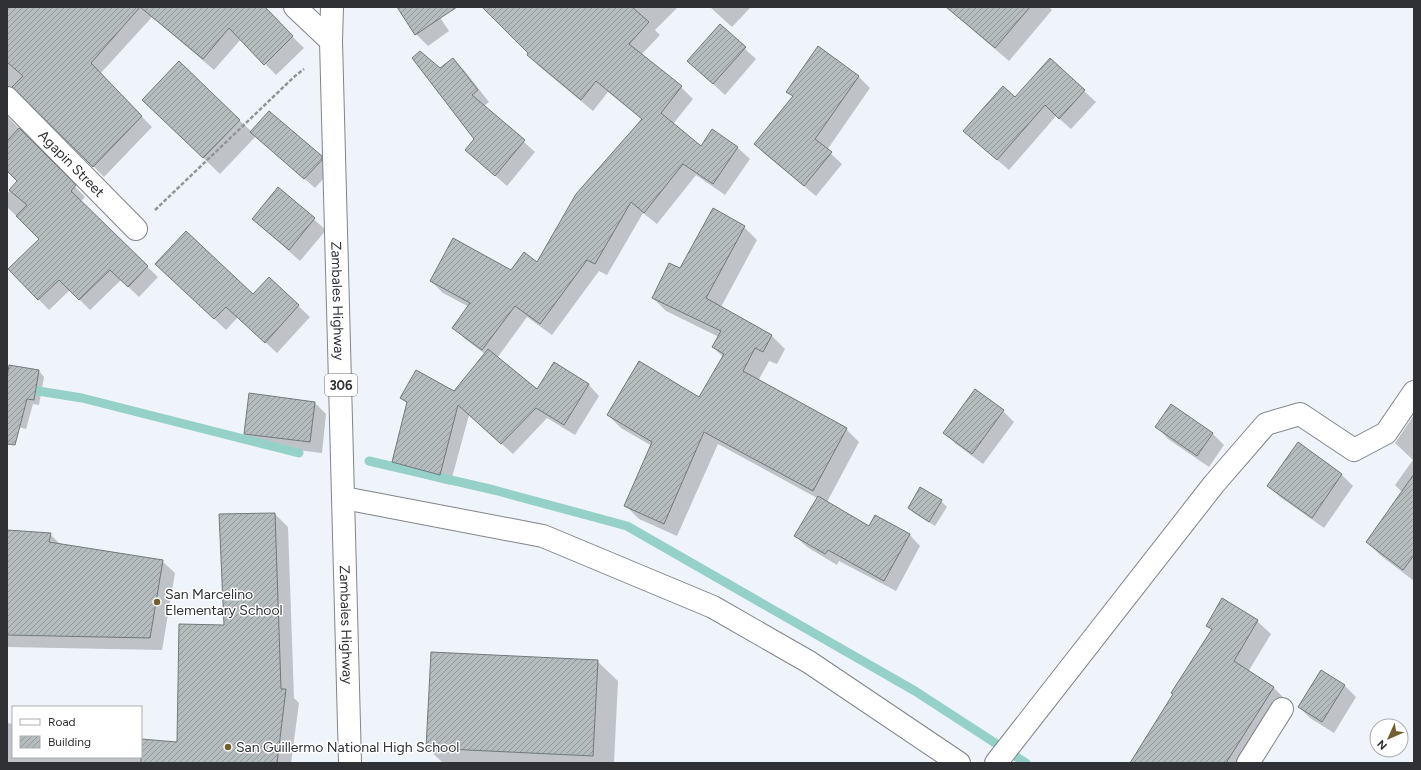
<svg xmlns="http://www.w3.org/2000/svg" width="1421" height="770" font-family="Figtree,sans-serif">
  <defs>
    <pattern id="building-hatch" width="6" height="6" patternUnits="userSpaceOnUse"><rect width="6" height="6" fill="#b4bcbe"/><path d="M-1 1l2-2M0 6l6-6M5 7l2-2" fill="none" stroke="#93999b"/></pattern>
  </defs>
  <rect width="100%" height="100%" fill="#eff4fa"/>
  <g fill="#0003">
    <path d="M10,7H140L145,11L149,7H262L304,48L276,75L241,39L214,70L152,17L100,74L152,127L104,177L27,99L21,96H14L7,102V10Z"/>
    <path d="M398,7H433L449,31L428,46L416,34Z"/>
    <path d="M483,7H678L655,30L660,35L641,55L681,87L693,99L673,124L701,148L713,131L738,148L750,159L725,195L696,175L657,224L643,213L607,275L599,271L552,335L527,317L497,358L537,391L554,363L589,385L599,396L575,435L547,418L513,454L469,415L450,485L404,473L393,462L408,404L401,398L454,393L485,354L465,339L454,327L469,307L443,293L431,281L511,271L537,264L643,120L608,92L593,111L540,67L528,55L530,53Z"/>
    <path d="M710,7H751L732,27Z"/>
    <path d="M946,7H1049L1052,10L1009,61Z"/>
    <path d="M720,26L756,59L725,95L700,72Z"/>
    <path d="M453,59L464,70L489,102L484,106L535,152L507,186L466,150L476,140Z"/>
    <path d="M1050,60L1096,102L1071,129L1056,116L1009,170L976,142Z"/>
    <path d="M858,76L870,88L827,150L842,164L816,196L766,155L755,144L793,97L787,92Z"/>
    <path d="M143,100L239,120L252,132L321,157L331,167V170L315,188L256,136L220,174Z"/>
    <path d="M7,116L85,197L80,202L158,277L139,297L121,280L90,310L70,290L49,310L10,269L40,239L7,207V194L18,181L7,170Z"/>
    <path d="M278,188L326,230L300,261L253,219Z"/>
    <path d="M744,227L757,240L721,307L772,336L785,349L777,364L769,361L758,381L846,429L859,442L827,502L870,528L909,534L920,546L896,591L839,561L837,565L807,547L795,536L817,498L718,444L677,536L639,519L626,506L652,446L621,428L608,415L699,399L724,358L713,347L719,337L666,311L653,298L680,270Z"/>
    <path d="M168,275L253,296L269,278L310,317L277,353L238,317L226,330Z"/>
    <path d="M39,371L44,377L39,405L33,404L26,429L7,424V380Z"/>
    <path d="M315,403L326,414L322,453L256,445L245,433Z"/>
    <path d="M1172,406L1213,434L1224,445L1209,467L1168,439L1157,427Z"/>
    <path d="M1003,411L1014,422L983,464L956,444L945,433Z"/>
    <path d="M1414,415V581L1380,555L1367,542L1402,492L1395,485L1413,460L1395,443Z"/>
    <path d="M1298,444L1342,475L1353,486L1324,528L1280,497L1269,486Z"/>
    <path d="M921,488L941,501L947,507L935,526L914,513L909,508Z"/>
    <path d="M275,514L288,527L294,698L299,703L291,763H7V723L13,724V757H141V740L178,743L225,626Z"/>
    <path d="M7,531L50,534L61,545L162,561L175,573L162,650L7,647Z"/>
    <path d="M1257,621L1271,634L1248,672L1273,687L1287,701L1248,763H1144L1212,630L1207,626Z"/>
    <path d="M597,661L618,681L614,763H443L427,748Z"/>
    <path d="M1321,671L1345,686L1356,697L1334,733L1310,718L1299,707Z"/>
  </g>
  <g fill="none" stroke-linecap="round" stroke-linejoin="round">
    <g stroke="#95d1c9" stroke-width="9">
      <path d="M7,386L82,398L299,453"/>
      <path d="M369,461L494,490L627,526L915,691L1026,763"/>
    </g>
  </g>
  <g fill="url(#building-hatch)" stroke="#71797b">
    <path d="M7,7H265L293,36L264,65L229,28L203,59L140,7L91,63L142,116L93,167L12,87L23,76L7,62Z"/>
    <path d="M397,7H457L415,35Z"/>
    <path d="M482,7H632L649,22L629,44L682,86L661,113L701,146L712,129L738,147L713,184L683,164L644,213L631,202L595,264L587,260L540,324L515,306L482,350L452,328L470,303L430,281L453,238L511,270L524,252L537,262L576,194L642,119L596,81L581,100L527,55L528,53Z"/>
    <path d="M946,7H1030L995,48Z"/>
    <path d="M720,24L746,47L713,84L687,61Z"/>
    <path d="M818,46L859,76L815,139L832,152L804,186L754,144L793,96L786,92Z"/>
    <path d="M420,51L440,68L453,58L478,90L472,95L525,140L495,176L465,150L474,139L412,58Z"/>
    <path d="M1050,58L1085,90L1059,119L1045,105L997,160L963,131L1003,86L1015,97Z"/>
    <path d="M179,61L240,120L203,158L142,100Z"/>
    <path d="M269,111L322,156V160L304,179L250,132Z"/>
    <path d="M19,128L76,185L71,191L148,266L128,287L110,270L79,300L59,280L38,300L8,269L39,239L16,216L27,205L9,190L17,181L7,171V141Z"/>
    <path d="M278,187L315,218L289,250L252,219Z"/>
    <path d="M713,208L745,226L706,298L772,335L763,352L755,348L743,371L847,428L813,491L704,432L664,524L624,506L652,442L607,415L639,361L699,397L724,354L712,347L721,331L652,298L669,263L680,268Z"/>
    <path d="M186,231L253,294L269,277L299,305L265,343L226,307L214,319L155,264Z"/>
    <path d="M488,349L537,389L554,362L589,384L564,425L536,408L501,444L458,405L440,475L392,462L407,402L400,398L416,370L454,391Z"/>
    <path d="M9,365L39,370L34,400L27,399L15,445L7,444V378Z"/>
    <path d="M975,389L1004,410L972,454L943,433Z"/>
    <path d="M249,393L315,402L310,442L244,434Z"/>
    <path d="M1171,404L1213,433L1197,456L1155,427Z"/>
    <path d="M1298,442L1342,474L1312,518L1267,486Z"/>
    <path d="M1414,474V555L1403,570L1366,542Z"/>
    <path d="M920,487L942,500L929,522L908,508Z"/>
    <path d="M818,496L869,526L875,515L910,534L884,581L828,550L825,554L794,536Z"/>
    <path d="M275,513L281,689H286L277,763H141V739L177,742L179,624L224,625L219,514Z"/>
    <path d="M7,530L51,533L49,542L163,560L150,638L7,635Z"/>
    <path d="M1222,598L1258,620L1234,661L1274,687L1226,763H1130L1173,694L1171,693L1212,629L1206,626Z"/>
    <path d="M431,652L598,660L593,756L426,748Z"/>
    <path d="M1321,670L1345,685L1322,722L1298,707Z"/>
  </g>
  <g fill="none" stroke-linecap="round" stroke-linejoin="round">
    <g stroke="#80848a" stroke-width="24">
      <g id="minor">
        <path d="M295,7L331,41"/>
        <path id="s1" d="M7,98L136,229"/>
        <path d="M344,498L543,536L713,607L809,662L959,763"/>
        <path d="M996,763L1214,484L1266,424L1300,414L1354,450L1386,433L1414,392"/>
        <path d="M1248,763L1282,709"/>
      </g>
    </g>
    <g stroke="#80848a" stroke-width="24">
      <g id="primary">
        <path id="s2" d="M332,7L331,41L350,763"/>
      </g>
    </g>
    <path stroke="#919599" stroke-width="2.5" stroke-dasharray="4 2" stroke-linecap="butt" d="M155,210L295,76L304,69"/>
    <use href="#minor" stroke="#fff" stroke-width="22"/>
    <use href="#primary" stroke="#fff" stroke-width="22"/>
  </g>
  <g fill="#735f2e" stroke="#fff" stroke-width="1.5">
    <circle cx="157" cy="602" r="4"/>
    <circle cx="228" cy="747" r="4"/>
  </g>
  <g text-anchor="middle" dominant-baseline="central" stroke-width="3" stroke-linejoin="round" paint-order="stroke">
    <rect fill="#fff" stroke="#6d6f71" stroke-width="1" x="325" y="374" width="32" height="22" rx="3"/>
    <g font-size="13" font-weight="bold" fill="#2f3134">
      <text x="341" y="385">306</text>
    </g>
    <g font-size="14" fill="#2f3134" stroke="#fff">
      <text stroke="none"><textPath href="#s1" startOffset="92">Agapin Street</textPath></text>
      <text stroke="none"><textPath href="#s2" startOffset="294">Zambales Highway</textPath></text>
      <text stroke="none"><textPath href="#s2" startOffset="618">Zambales Highway</textPath></text>
    </g>
    <g font-size="14" fill="#2f3134" stroke="#fff" text-anchor="start">
      <text x="165" y="594">San Marcelino<tspan x="165" dy="16">Elementary School</tspan></text>
      <text x="236" y="747">San Guillermo National High School</text>
    </g>
  </g>
  <rect width="1421" height="770" fill="none" stroke="#2f3134" stroke-width="16"/>
  <rect x="12" y="706" width="130" height="52" fill="#ffffff" stroke="#acadae"/>
  <rect x="20" y="719" width="20" height="6" fill="#ffffff" stroke="#acadae"/>
  <text x="48" y="726" font-size="12" fill="#2f3134">Road</text>
  <rect x="20" y="736" width="20" height="12" fill="url(#building-hatch)" stroke="#acadae"/>
  <text x="48" y="746" font-size="12" fill="#2f3134">Building</text>
  <g transform="translate(1389 738) rotate(225)"><circle r="19" fill="#ffffff" stroke="#acadae"/>
  <path d="M0-3L7 15L0 10L-7 15Z" fill="#735f2e"/>
  <text y="-6" font-size="11" font-weight="bold" text-anchor="middle" fill="#2f3134">N</text>
  </g>
</svg>
